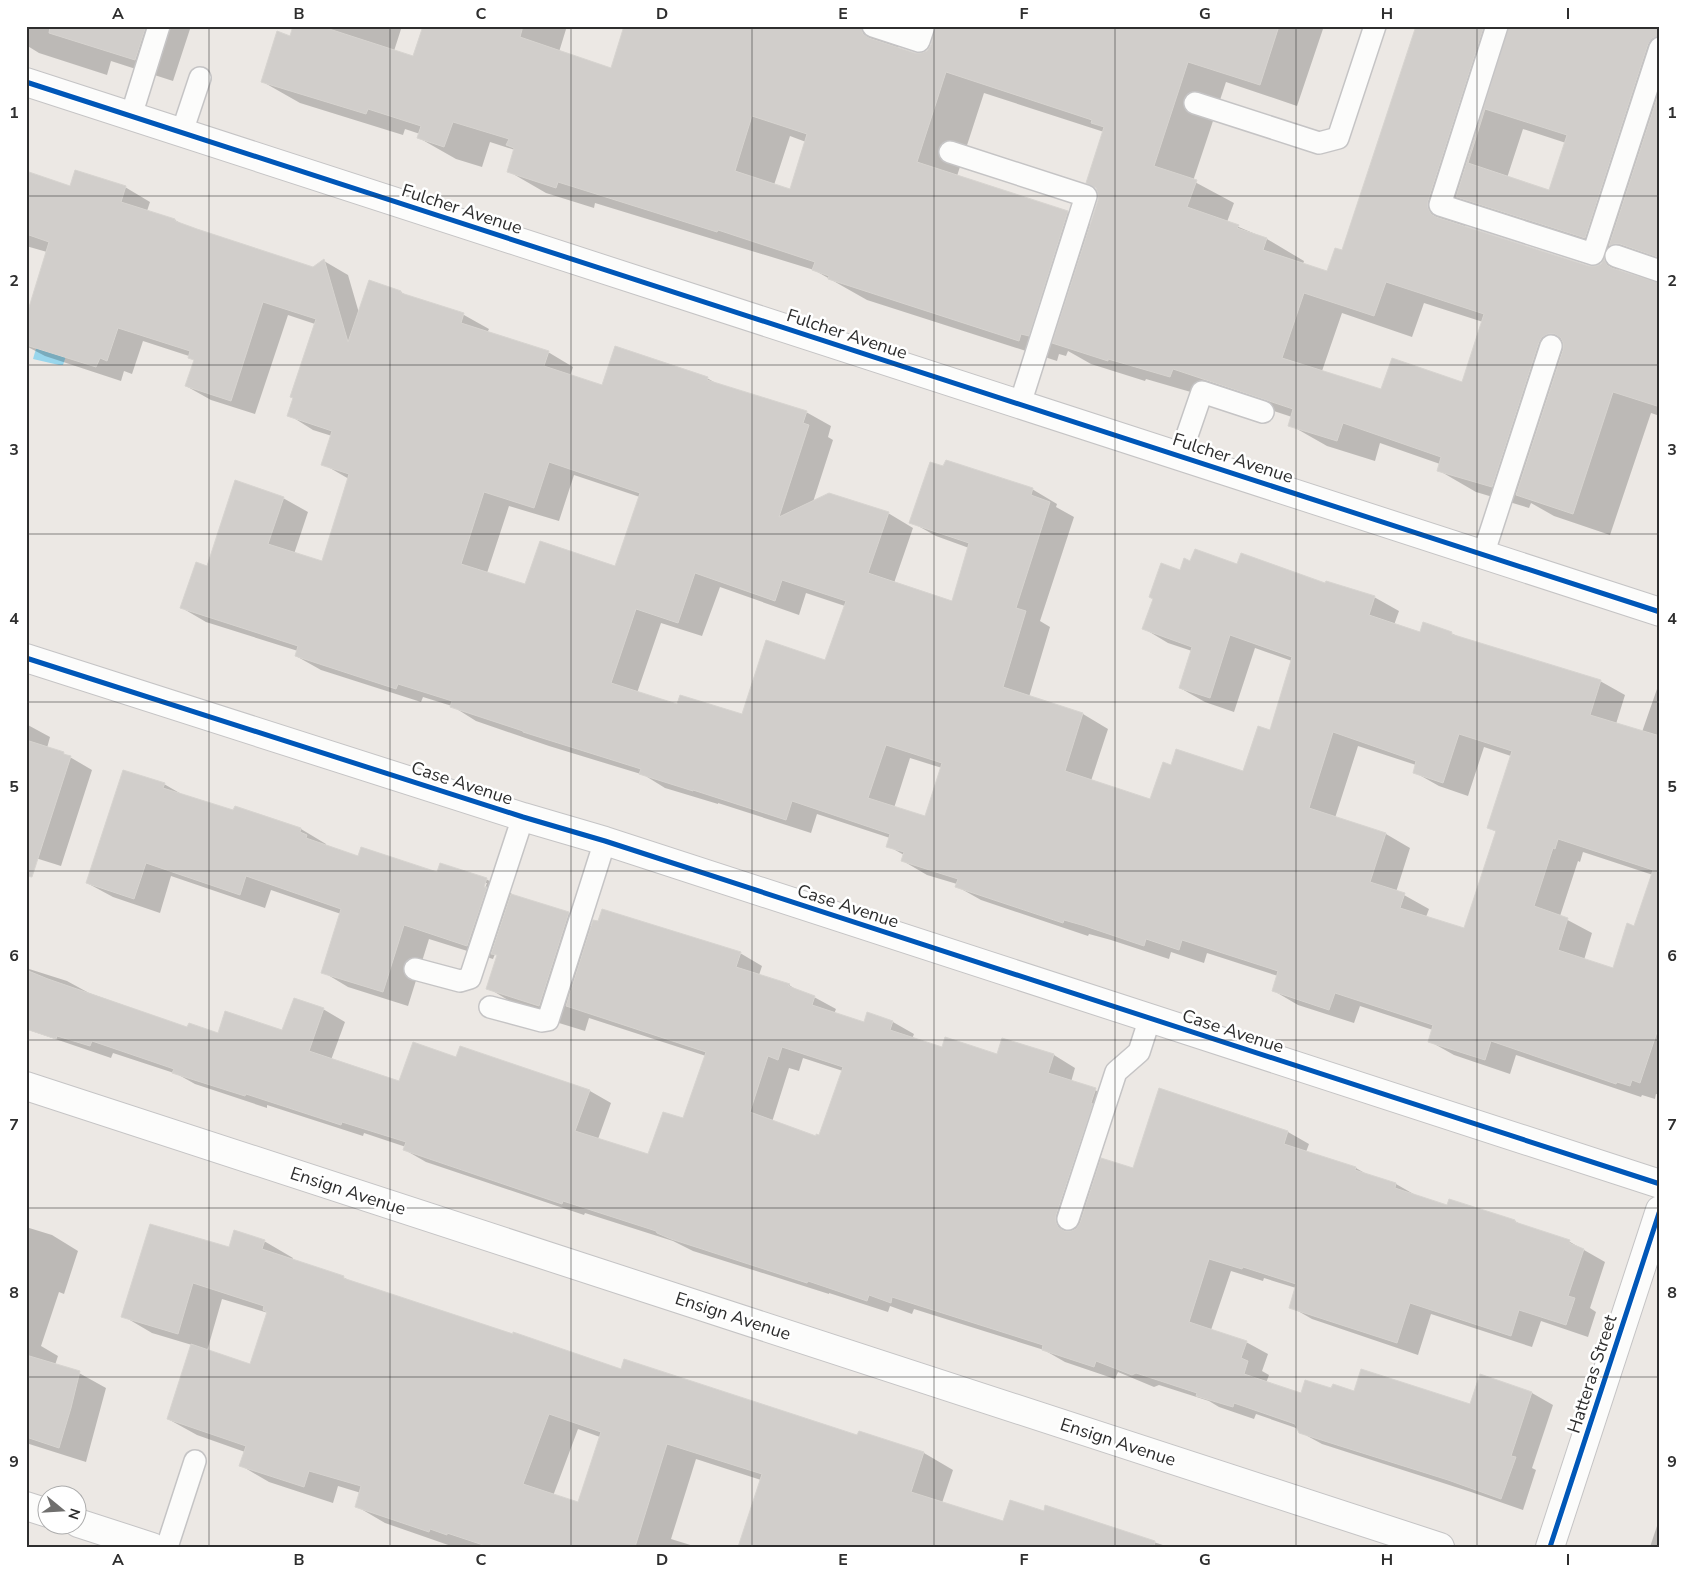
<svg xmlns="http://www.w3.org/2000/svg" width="1686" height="1573" font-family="'Nunito Sans',sans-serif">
  <rect width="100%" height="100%" fill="#ece8e4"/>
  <path fill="#99d6ec" d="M80,314L63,365H59L33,359L40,335Z"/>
  <g fill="#0003" fill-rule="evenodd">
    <path d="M26,26H191L173,81L111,61L107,75L39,53L26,45Z"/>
    <path d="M323,26H402L394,51L413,58L424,26H567L559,52L612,70L626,26H1324L1297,106L1226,82L1193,181L1234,203L1227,222L1267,239L1304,261L1303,264L1328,272L1342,252L1417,26H1660V265L1622,259L1495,218L1465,223V227L1589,267L1595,268L1602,265L1604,261L1628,275L1660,284V416L1651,413L1610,535L1554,516L1531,503L1529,508L1476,492L1438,470L1440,464L1380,443L1375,461L1327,446L1290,425L1292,417L1210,390L1208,397L1146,379L1145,381L1091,364L1068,351L1066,356L1059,354L1057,361L867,300L814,270L595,203L594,208L546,193L508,171L515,150L490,142L482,167L456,159L419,138L420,134L405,129L403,135L300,103L263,82L291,37L322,28ZM915,35L934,41L928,52L921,55L915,54L898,49V44ZM984,93L1104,132L1099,200L1091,225L1068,212L957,176ZM1523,129L1566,143L1550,192L1507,178ZM790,136L806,142L791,190L774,185ZM1424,303L1483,322L1463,384L1382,390L1322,371L1342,313L1412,337Z"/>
    <path d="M26,173L71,188L125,187L150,202L147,211L175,220L185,226L313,268L324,261L348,275L359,313L401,292L407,296L464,315L489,329L487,333L548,352L573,367L570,376L603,387L707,378L719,385L806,412L831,426L828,437L833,440L813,502L888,513L913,528L894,583L952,602L969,548L936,536L911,522L1032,489L1057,504L1056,507L1074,517L1040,621L1050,627L1029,697L1083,714L1108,729L1091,781L1151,801L1172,766L1244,773L1270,731L1292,661L1255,648L1234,712L1205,702L1180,688L1192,651L1168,643L1143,628L1181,571L1191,562L1238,565L1326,584L1374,597L1399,611L1394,625L1421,634L1451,633L1463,639L1600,681L1625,695L1616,724L1642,732L1657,689L1660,690V1095L1656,1094L1655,1099L1642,1095L1641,1097L1516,1055L1510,1074L1454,1055L1429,1041L1433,1030L1360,1006L1354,1023L1298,1005L1274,991L1278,976L1207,953L1204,963L1171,952L1169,959L1111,940L1089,934L1088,936L981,900L956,886L957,884L927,875L903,861L904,855L888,846L890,838L817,814L811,833L718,803V804L665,788L644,775L549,746L476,721L452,706L423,697L421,702L321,670L296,656L298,651L206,622L182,608L208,568L283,498L308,512L294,554L322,563L349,479L323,464L332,436L313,430L289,415L315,324L288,315L255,414L211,400L186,386L195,360L189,356L143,341L132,374L124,371L121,381L45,356L26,346V322L47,252L26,246ZM574,475L640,497L616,568L526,585L487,573L509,506L559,521ZM720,587L799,615L806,593L845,606L826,661L742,716L677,706L637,693L661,623L702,636ZM1358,746L1416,765L1414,772L1439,786L1468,796L1484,747L1511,756L1489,828L1497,832L1465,930L1426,917L1429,909L1404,895L1396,892L1410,848L1386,834L1335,818ZM910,758L942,768L925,817L894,808ZM1583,852L1653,875L1635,927L1614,969L1584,960L1592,933L1560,916L1578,861L1580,862Z"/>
    <path d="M26,724L50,737L47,748L63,753L92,770L61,866L26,855Z"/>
    <path d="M164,784L183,795L234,812L236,807L301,829L326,844V846L359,857L438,874L486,879L512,894L511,896L569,913L592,927L740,953L762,966L759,975L789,985L800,992L814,997L836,1009L834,1014L865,1024L893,1022L914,1034L912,1039L943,1049L998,1056L1003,1039L1054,1055L1075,1068L1071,1082L1095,1090L1117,1102L1100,1159L1134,1170L1288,1132L1309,1144L1306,1152L1356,1168L1368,1175L1396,1184L1417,1196L1448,1206L1515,1221L1523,1226L1570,1242L1605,1262L1590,1308L1596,1312L1588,1337L1541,1321L1532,1347L1431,1314L1418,1355L1312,1319L1291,1307L1296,1288L1264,1278L1263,1281L1231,1271L1211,1330L1246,1342L1268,1354L1262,1371L1269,1375L1266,1383L1302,1395L1332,1390L1471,1406L1481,1375L1532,1393L1553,1405L1532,1468L1536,1470L1523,1510L1471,1492L1322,1444L1300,1432L1299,1429L1256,1414L1254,1419L1219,1407L1209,1401L1159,1385L1154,1387L1118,1372L1115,1379L1065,1362L1044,1350L914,1309L912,1314L890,1306L888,1312L829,1293V1294L693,1251L673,1241L585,1213L584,1215L426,1162L405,1150L406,1147L364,1133L363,1136L267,1105V1108L195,1084L177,1074L113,1053L111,1058L26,1029V968L67,981L89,993L188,1028L218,1034L283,1031L323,1009L345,1022L331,1060L400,1082L457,1059L590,1091L611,1103L598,1139L649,1156L683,1120L706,1056L589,1018L585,1031L533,1015L488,988L498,956L495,954L493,959L429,939L408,1006L348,987L323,972L341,914L271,890L265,908L171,876L160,913L113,897L87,883ZM484,883H487L483,893ZM803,1058L843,1071L820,1136L816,1138L772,1122L789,1068L799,1071Z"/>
    <path d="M26,1227L52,1235L78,1251L64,1294L59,1292L41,1346L58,1356L55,1365L79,1373L106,1388L86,1462L26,1443Z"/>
    <path d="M264,1241L293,1258L292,1260L343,1277L352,1282L622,1370L858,1436L859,1432L924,1453L953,1470L942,1503L1004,1523L1044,1512L1046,1507L1169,1547H739L761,1480L696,1459L671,1539L697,1547H465L459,1545L458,1547H454L385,1523L356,1506L361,1493L338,1486L333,1503L269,1482L240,1465L245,1452L197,1435L168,1419L192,1345L152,1333L123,1316L229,1249ZM222,1299L268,1313L251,1365L207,1351ZM578,1429L600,1437L579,1504L553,1496Z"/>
    <path d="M1660,1517V1547H1650Z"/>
  </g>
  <g fill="#d1cecb" stroke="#d7d4d0" fill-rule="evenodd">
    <path d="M50,26H146L135,60L49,33Z"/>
    <path d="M293,26H320L413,56L423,26H523L520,37L611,68L624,26H861L863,34L869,38L915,53H921L927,51L931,45L936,26H1279L1260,85L1188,62L1154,166L1197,180L1187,207L1239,225L1237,228L1267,238L1263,250L1327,271L1335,248L1342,250L1416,26H1484L1428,201V208L1431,214L1436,217L1589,266H1596L1601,264L1604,259L1607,265L1612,268L1660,283V407L1613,392L1573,514L1516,495L1563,350V343L1561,338L1555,334H1548L1542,337L1539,342L1492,487L1437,471L1441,457L1343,423L1337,441L1288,426L1293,409L1173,369L1170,377L1108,359V361L1052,343L1098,200V194L1096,188L1086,183L1104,127L1091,123L1092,120L946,72L917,162L1068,211L1029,336L1021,334L1019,341L828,279L829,276L812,270L815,262L718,230L717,232L558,182L556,188L507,172L514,148L506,145L509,139L453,122L444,147L417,138L421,126L368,109L366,114L261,82L277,31L290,36ZM752,116L807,134L790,189L735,171ZM1386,282L1484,314L1462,382L1392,358L1381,389L1282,358L1304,293L1374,316Z"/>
    <path d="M1509,26H1660V36L1652,38L1648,44L1585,238L1456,197ZM1485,109L1567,135L1549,190L1468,163Z"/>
    <path d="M1660,89V258L1620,244H1614L1609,246Z"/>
    <path d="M75,170L126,186L121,202L175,219V221L197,229L313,267L324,259L348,342L369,280L401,291V293L464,313L461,323L549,351L544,366L602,385L615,346L708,377L707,380L807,411L803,423L809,425L779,517L829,493L889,512L868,573L952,601L969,543L909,523L930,462L943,466L946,460L1033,488L1031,495L1050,502L1016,608L1026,611L1003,687L1083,713L1065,771L1150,799L1163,762L1171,765L1176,749L1243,771L1258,726L1270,730L1292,657L1230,635L1210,698L1179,688L1192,647L1142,629L1153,599L1149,597L1161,563L1180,570L1184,558L1190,561L1195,549L1237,564L1241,553L1325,583L1326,581L1375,596L1369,615L1420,632L1423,622L1452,632L1451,634L1601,680L1590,715L1660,736V1023L1640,1083L1632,1080L1630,1086L1617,1082L1616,1084L1491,1041L1485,1060L1428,1042L1433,1025L1335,993L1329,1010L1272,991L1278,971L1182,940L1179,950L1146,939L1144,946L1085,926L1064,920L1063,923L955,887L958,879L901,861L904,852L886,847L890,834L792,801L786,820L693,790V791L639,774L641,769L523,732V731L450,707L452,701L398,684L396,689L295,656L298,646L180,608L196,562L207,566L235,480L284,497L268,544L322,561L349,474L321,465L332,431L287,416L293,398L290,397L316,319L263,302L231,401L185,386L194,360L188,358L190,351L118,328L107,361L100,358L96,367L26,345V317L49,242L26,234V171L70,186ZM549,462L640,493L615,566L540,541L525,584L461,564L484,492L534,508ZM695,573L775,601L782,580L846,601L825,660L766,640L742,714L680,695L677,704L611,683L636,609L678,623ZM1333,732L1416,761L1413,773L1443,783L1459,734L1512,751L1487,828L1496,831L1464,928L1400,908L1405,893L1370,882L1386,833L1309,808ZM886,745L942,763L925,816L868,798ZM1558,839L1653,870L1634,926L1627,923L1613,968L1558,950L1568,918L1534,906L1553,848L1555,849Z"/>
    <path d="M26,740L64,752L63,754L71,756L32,877L26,876Z"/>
    <path d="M123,770L165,783L163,788L233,810L235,806L301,828L300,832L307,835L306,838L358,856L361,847L437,872L440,863L487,878L484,887H487L467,946L404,925L383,992L321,973L341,909L246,876L240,895L146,863L134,899L86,883Z"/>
    <path d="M511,894L569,912L539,1006L486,989L497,955L491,954Z"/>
    <path d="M602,909L741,952L736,967L790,984L788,986L815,996L812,1005L864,1022L867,1012L893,1021L890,1030L942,1047L945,1037L997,1054L1002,1038L1054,1054L1048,1073L1096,1088L1091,1103L1093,1104L1056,1215V1222L1058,1227L1064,1231H1071L1076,1229L1080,1223L1101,1158L1133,1168L1159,1088L1288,1131L1284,1144L1356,1167L1355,1170L1396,1183L1395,1188L1447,1205L1449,1199L1515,1220V1222L1570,1240L1569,1243L1584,1249L1568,1296L1575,1298L1566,1325L1519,1310L1511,1336L1410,1303L1397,1343L1289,1308L1296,1284L1243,1267L1242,1269L1209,1259L1189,1322L1247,1341L1241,1358L1248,1361L1244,1374L1301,1393L1305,1380L1331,1388L1333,1384L1354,1391L1361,1369L1470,1404L1480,1374L1532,1392L1511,1456L1516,1457L1501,1499L1448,1480L1299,1433L1295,1424L1234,1403L1233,1407L1196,1396L1197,1393L1136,1373L1132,1375L1096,1361L1094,1367L1042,1350L1043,1345L892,1297L891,1303L869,1295L867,1301L808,1281L807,1283L671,1239L657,1233L656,1231L563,1201L562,1204L403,1150L406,1142L342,1122L341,1125L246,1094L245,1096L172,1073L174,1069L92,1041L90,1046L57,1036L56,1039L26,1029V970L48,979L187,1027L189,1023L218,1033L225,1011L282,1030L294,998L324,1008L309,1051L399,1081L413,1042L456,1057L460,1046L590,1090L575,1131L648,1154L663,1112L683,1118L706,1052L566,1006L593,920L598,921ZM782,1047L843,1067L819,1135L816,1134V1136L750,1112L768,1056L778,1060Z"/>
    <path d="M150,1224L229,1247L234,1230L265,1240L262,1249L344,1276L343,1278L513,1334V1332L621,1369L624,1359L857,1435L859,1431L924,1452L911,1492L1003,1521L1010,1500L1044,1511L1045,1505L1155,1541L1154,1547H738L762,1474L667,1444L635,1547H489L447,1533V1535L430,1529L429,1532L355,1507L361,1486L309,1471L304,1487L239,1466L246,1446L167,1419L191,1344L250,1364L267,1312L263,1310L264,1306L193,1283L178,1334L121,1317ZM549,1414L601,1432L578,1502L523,1484Z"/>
    <path d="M26,1355L80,1371L71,1408L59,1448L26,1437Z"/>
  </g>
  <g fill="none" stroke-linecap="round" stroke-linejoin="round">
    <g stroke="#c5c4c5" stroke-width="24">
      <g id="service">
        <path d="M873,26L919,41L924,26"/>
        <path d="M1497,26L1440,205L1593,254L1660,48"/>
        <path d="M1195,103L1319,143L1338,138L1375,26"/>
        <path d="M131,116L159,26"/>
        <path d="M182,132L200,78"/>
        <path d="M950,152L1086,196L1020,404"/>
        <path d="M1616,256L1660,271"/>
        <path d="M1180,456L1202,392L1263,412"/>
        <path d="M1483,555L1551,346"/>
        <path d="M415,969L460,981L470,978L523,817"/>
        <path d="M490,1007L542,1021L548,1020L605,841"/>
        <path d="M1068,1219L1116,1072L1139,1052L1150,1018"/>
        <path d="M167,1547L195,1461"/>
      </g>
    </g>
    <g stroke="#c5c4c5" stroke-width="30">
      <g id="minor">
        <path d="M26,82L1660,612"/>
        <path d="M26,658L523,817L605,841L1660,1184"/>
        <path d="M26,1086L1440,1547"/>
        <path d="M1550,1547L1660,1210"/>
      </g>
    </g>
    <g stroke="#c5c4c5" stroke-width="30">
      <g id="secondary">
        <path d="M26,1506L48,1513"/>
        <path d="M78,1523L152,1547"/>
      </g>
    </g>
    <use href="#service" stroke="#fcfcfb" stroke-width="21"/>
    <use href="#minor" stroke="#fcfcfb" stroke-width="28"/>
    <use href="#secondary" stroke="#fcfcfb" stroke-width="28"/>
    <g stroke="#fff" stroke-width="8">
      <g id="cycleway">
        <path d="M26,82L1660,612"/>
        <path d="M26,658L523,817L605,841L1660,1184"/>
        <path d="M1550,1547L1660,1210"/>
      </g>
    </g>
    <use href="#cycleway" stroke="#0057b8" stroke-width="5"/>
  </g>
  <path fill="none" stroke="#2e2e2e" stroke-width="1" stroke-opacity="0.55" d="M209,26V1547M390,26V1547M571,26V1547M752,26V1547M934,26V1547M1115,26V1547M1296,26V1547M1477,26V1547M26,196H1660M26,365H1660M26,534H1660M26,702H1660M26,871H1660M26,1040H1660M26,1208H1660M26,1377H1660"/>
  <g text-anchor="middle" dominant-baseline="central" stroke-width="5" stroke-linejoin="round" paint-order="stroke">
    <g font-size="18" fill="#2e2e2e" stroke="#fff">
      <text transform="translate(462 209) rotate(18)">Fulcher Avenue</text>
      <text transform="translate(847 334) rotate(18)">Fulcher Avenue</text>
      <text transform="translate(1233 458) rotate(18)">Fulcher Avenue</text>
      <text transform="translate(462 783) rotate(18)">Case Avenue</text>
      <text transform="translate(848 906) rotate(18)">Case Avenue</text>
      <text transform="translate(1233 1031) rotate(18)">Case Avenue</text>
      <text transform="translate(348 1191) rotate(18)">Ensign Avenue</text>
      <text transform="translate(733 1316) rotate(18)">Ensign Avenue</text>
      <text transform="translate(1592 1374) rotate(-72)">Hatteras Street</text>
      <text transform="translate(1118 1442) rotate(18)">Ensign Avenue</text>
    </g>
  </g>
  <rect width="1686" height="1573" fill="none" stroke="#ffffff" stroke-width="55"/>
  <g transform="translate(62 1510) rotate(108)"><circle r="24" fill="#ffffff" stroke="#ababab"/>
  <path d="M0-4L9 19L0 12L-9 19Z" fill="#706f6e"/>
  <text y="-8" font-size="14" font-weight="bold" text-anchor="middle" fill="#2e2e2e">N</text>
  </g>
  <rect x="28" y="28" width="1630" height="1518" fill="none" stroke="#2e2e2e" stroke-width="2"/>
  <g font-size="16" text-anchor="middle" font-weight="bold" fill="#2e2e2e">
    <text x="118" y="19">A</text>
    <text x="299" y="19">B</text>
    <text x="481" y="19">C</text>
    <text x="662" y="19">D</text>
    <text x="843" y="19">E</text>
    <text x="1024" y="19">F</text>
    <text x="1205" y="19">G</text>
    <text x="1387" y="19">H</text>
    <text x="1568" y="19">I</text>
    <text x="14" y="118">1</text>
    <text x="1672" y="118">1</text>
    <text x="14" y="286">2</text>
    <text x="1672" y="286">2</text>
    <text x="14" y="455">3</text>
    <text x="1672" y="455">3</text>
    <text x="14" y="624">4</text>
    <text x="1672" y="624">4</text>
    <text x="14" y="792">5</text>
    <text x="1672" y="792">5</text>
    <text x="14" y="961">6</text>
    <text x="1672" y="961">6</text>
    <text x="14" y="1130">7</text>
    <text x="1672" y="1130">7</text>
    <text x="14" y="1298">8</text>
    <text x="1672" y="1298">8</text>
    <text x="14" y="1467">9</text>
    <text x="1672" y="1467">9</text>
    <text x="118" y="1565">A</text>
    <text x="299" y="1565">B</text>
    <text x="481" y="1565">C</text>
    <text x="662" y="1565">D</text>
    <text x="843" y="1565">E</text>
    <text x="1024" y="1565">F</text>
    <text x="1205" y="1565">G</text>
    <text x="1387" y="1565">H</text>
    <text x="1568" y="1565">I</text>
  </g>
</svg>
